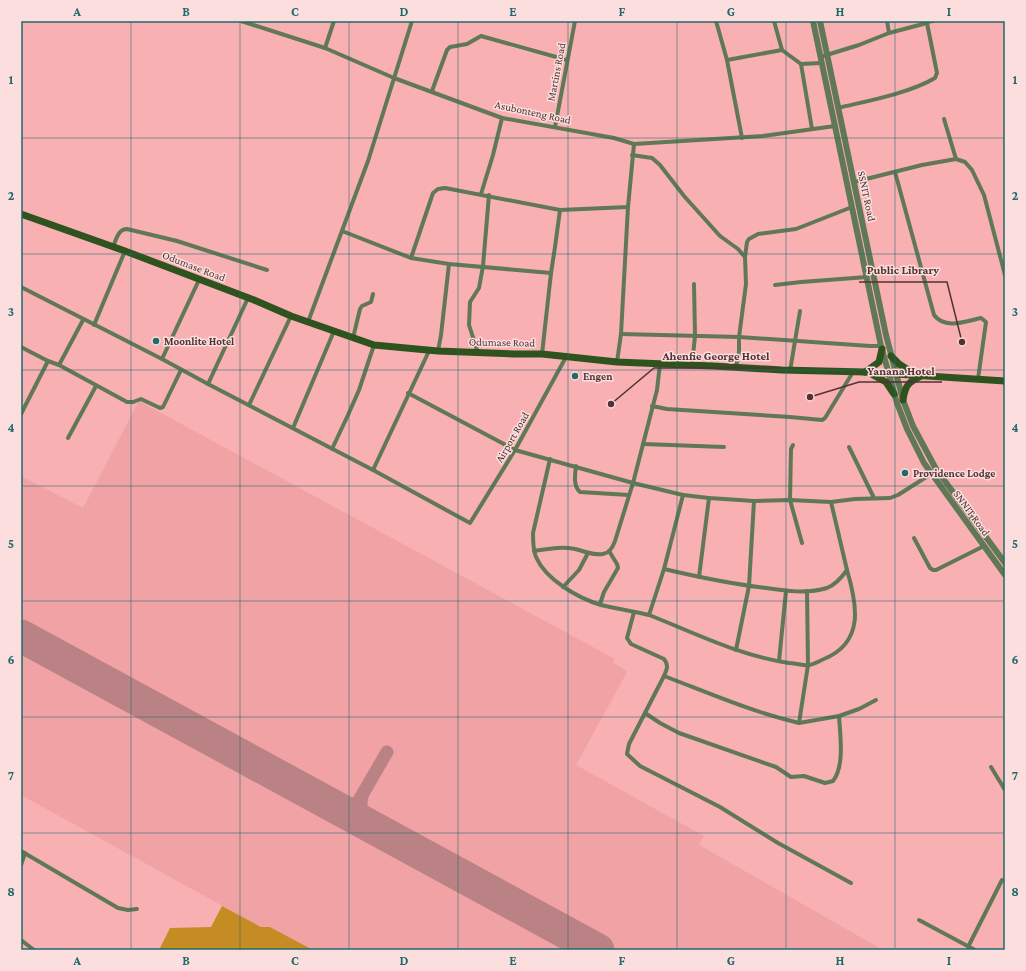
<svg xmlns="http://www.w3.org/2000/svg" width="1026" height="971" font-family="'Crimson Pro',serif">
  <rect width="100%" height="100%" fill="#f8b0b2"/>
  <path fill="#f1a2a5" d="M139,401L615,659L613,662L627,672L576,765L704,836L699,845L883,950H313L270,927H261L21,795V476L83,508Z"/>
  <path fill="#c58c23" d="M222,906L261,927H270L313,950H159L170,928L211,927Z"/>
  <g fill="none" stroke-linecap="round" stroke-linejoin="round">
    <g stroke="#ba8284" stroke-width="13">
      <path d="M362,796C359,809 363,816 370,826"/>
      <path d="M333,806C342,806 350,807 358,802L387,752"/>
    </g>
    <path stroke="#ba8284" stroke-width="33" d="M21,636L598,950"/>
    <g stroke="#607856" stroke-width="4">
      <path d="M241,21L325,48L394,78L502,118L614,138L634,144L763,136L835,126"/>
      <path d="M716,21L727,60L742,138"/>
      <path d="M774,21L782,50"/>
      <path d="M887,21L889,33"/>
      <path d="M926,22L933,21"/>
      <path d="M325,48L334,21"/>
      <path d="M820,57L859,45L889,33L927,23L926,21"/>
      <path d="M727,60L782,50L801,64L821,63"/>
      <path d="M801,64L812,129"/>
      <path d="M432,91L447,50L450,47L467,44L481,36L567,60"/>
      <path d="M838,108C867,101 910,93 935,78L937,73L927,23"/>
      <path d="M944,119L956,159"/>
      <path d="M555,127L575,21"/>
      <path d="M632,155L652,158L660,165L684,196L720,236L738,249L745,257L746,284L739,337V352L736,367"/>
      <path d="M895,172L934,315C945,330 966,321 981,318L986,322L978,379"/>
      <path d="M854,182L922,165L956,159L965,162L972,170L984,195L1005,275"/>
      <path d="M481,194L493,155L502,118"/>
      <path d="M342,231L411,258L449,264L551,273"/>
      <path d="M113,247C116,240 118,229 127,229L177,241L267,270"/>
      <path d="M745,257L747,242L749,239L758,234L796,229L852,207"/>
      <path d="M411,258L433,193L438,189L445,188L560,210"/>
      <path d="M775,285L801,282L867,277"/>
      <path d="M21,287L162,359L208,384L373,470L470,523L515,450L566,357"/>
      <path d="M308,322L368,161L412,21"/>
      <path d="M94,325L125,251"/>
      <path d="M621,334L739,337L870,346H881"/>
      <path d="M353,338L360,309L362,306L371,302L373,294"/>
      <path d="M21,347L48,361L59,365L83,320"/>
      <path d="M438,351L441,335L449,264"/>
      <path d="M478,353L469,325L470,302L479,288L483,266L489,195"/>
      <path d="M542,354L551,273L555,247L560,210L628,207L634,144"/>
      <path d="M162,359L199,280"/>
      <path d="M617,362L621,334L628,207"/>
      <path d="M660,364L657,390L633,483L683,495L709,498L754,501L790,500L831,502L855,499L890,498L898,495L931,474"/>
      <path d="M59,365L127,402H133L141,399L160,408L163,407L181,370"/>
      <path d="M692,365L695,336L694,284"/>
      <path d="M790,371L800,311"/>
      <path d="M208,384L248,298"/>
      <path d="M408,393L515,450L633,483L615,541C613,547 609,553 603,554C594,556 584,551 575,549C561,546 548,549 534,551"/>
      <path d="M249,405L291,316"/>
      <path d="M652,406L667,409L790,417L822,420L825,418L853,372"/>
      <path d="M21,414L48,361"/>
      <path d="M293,428L334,331"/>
      <path d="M68,438L96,386"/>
      <path d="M643,444L724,447"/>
      <path d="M793,445L791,449L790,500L802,543"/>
      <path d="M849,447L874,498"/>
      <path d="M332,449L348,415L359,390L374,345"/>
      <path d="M550,459L533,533C533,542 533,550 536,557C546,580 578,598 601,605C617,609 633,611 649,615L664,569L683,495"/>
      <path d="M576,466C575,475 573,486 580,492L629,495"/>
      <path d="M373,470L429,351"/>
      <path d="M914,538L930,568L933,570H936L984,546"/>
      <path d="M664,569C698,577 732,584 766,588C786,591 807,594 827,588C835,585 842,577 847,570L831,502"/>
      <path d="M699,577L709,498"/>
      <path d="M563,587L579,570L588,553"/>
      <path d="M600,604L604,592L618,568L617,564L609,551"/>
      <path d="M634,612L627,638L631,644L664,659C669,665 667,669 664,676C709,693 752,712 799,723L808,665L807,591"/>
      <path d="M649,615C695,633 740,656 789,663C795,663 802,666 808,665C813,665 819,661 824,659C865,642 857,604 847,570"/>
      <path d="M736,650L749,586L754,501"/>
      <path d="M779,661L786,591"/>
      <path d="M664,676L629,744L627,754L640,766L720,807L778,843L851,883"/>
      <path d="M645,713L660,723L679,733L776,767L791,777L804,776L825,783L833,781C845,766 840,734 839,716"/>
      <path d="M799,723L839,716L859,709L876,700"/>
      <path d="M991,767L1005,790"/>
      <path d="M21,851L118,908L128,910L137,909"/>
      <path d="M21,865L25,853"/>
      <path d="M919,920L975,950"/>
      <path d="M21,940L34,950"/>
      <path d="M968,947L1002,880"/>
    </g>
    <g stroke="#607856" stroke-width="6">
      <path d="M813,21L881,346L897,403L907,429L924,463L1005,575"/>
      <path d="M820,21L886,335L903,400L913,426L936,469L1005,563"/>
    </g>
    <g stroke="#2f531f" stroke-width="7">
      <path d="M21,214L125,251L254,300L291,316L374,345L438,351L514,354H542L617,362L713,366L782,370L865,372L1005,381"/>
      <path d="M891,356L899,364L916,375"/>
      <path d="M865,372L879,362L882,349"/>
      <path d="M873,375L886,382L894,394"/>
      <path d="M903,400C905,386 908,382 921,376"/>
    </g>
  </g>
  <path fill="none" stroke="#1e6a6c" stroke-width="1" stroke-opacity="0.55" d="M131,21V950M240,21V950M349,21V950M458,21V950M568,21V950M677,21V950M786,21V950M895,21V950M21,138H1005M21,254H1005M21,370H1005M21,486H1005M21,601H1005M21,717H1005M21,833H1005"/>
  <g fill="#1e6a6c" stroke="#fcdede" stroke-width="1.5">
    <circle cx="156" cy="341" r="4"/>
    <circle cx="575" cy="376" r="4"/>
    <circle cx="905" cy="473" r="4"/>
  </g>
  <g text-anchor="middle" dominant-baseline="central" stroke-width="3" stroke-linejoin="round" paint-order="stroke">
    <g font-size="11" fill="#513334" stroke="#fcdede">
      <text transform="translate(556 72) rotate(-79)">Martins Road</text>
      <text transform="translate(533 112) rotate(12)">Asubonteng Road</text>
      <text transform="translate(867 196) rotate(78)">SSNIT Road</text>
      <text transform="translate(194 266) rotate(21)">Odumase Road</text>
      <text transform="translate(502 342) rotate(1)">Odumase Road</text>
      <text transform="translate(512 437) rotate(-60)">Airport Road</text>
      <text transform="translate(972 513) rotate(54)">SNNIT Road</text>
    </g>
    <g font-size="11" font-weight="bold" fill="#513334" stroke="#fcdede" text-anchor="start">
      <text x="164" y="341">Moonlite Hotel</text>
      <text x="583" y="376">Engen</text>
      <text x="913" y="473">Providence Lodge</text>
    </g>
  </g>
  <path fill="none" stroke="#513334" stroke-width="1.5" d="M962 342L947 282H859M611 404L654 368H778M810 397L859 382H942"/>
  <g fill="#513334" stroke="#fcdede" stroke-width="1.5">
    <circle cx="962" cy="342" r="4"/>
    <circle cx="611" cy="404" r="4"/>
    <circle cx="810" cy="397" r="4"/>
  </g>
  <g font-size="12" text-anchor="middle" font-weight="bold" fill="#513334" stroke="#fcdede" stroke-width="3" stroke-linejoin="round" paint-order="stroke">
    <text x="903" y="274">Public Library</text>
    <text x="716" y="360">Ahenfie George Hotel</text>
    <text x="901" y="375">Yanana Hotel</text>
  </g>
  <rect width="1026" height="971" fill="none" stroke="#fcdede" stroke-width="44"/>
  <rect x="22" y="22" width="982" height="927" fill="none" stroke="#1e6a6c" stroke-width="1.5"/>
  <g font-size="13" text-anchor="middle" font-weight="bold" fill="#1e6a6c">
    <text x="77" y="16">A</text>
    <text x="186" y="16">B</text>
    <text x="295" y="16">C</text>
    <text x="404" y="16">D</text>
    <text x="513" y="16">E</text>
    <text x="622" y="16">F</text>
    <text x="731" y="16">G</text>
    <text x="840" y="16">H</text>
    <text x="949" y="16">I</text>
    <text x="11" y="84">1</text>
    <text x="1015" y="84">1</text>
    <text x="11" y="200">2</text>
    <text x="1015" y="200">2</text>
    <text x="11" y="316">3</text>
    <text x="1015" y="316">3</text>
    <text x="11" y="432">4</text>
    <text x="1015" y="432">4</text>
    <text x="11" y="548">5</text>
    <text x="1015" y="548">5</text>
    <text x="11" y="664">6</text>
    <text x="1015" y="664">6</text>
    <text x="11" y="780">7</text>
    <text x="1015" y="780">7</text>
    <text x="11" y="896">8</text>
    <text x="1015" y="896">8</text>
    <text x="77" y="965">A</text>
    <text x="186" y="965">B</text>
    <text x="295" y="965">C</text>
    <text x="404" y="965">D</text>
    <text x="513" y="965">E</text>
    <text x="622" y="965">F</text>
    <text x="731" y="965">G</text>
    <text x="840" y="965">H</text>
    <text x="949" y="965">I</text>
  </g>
</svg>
